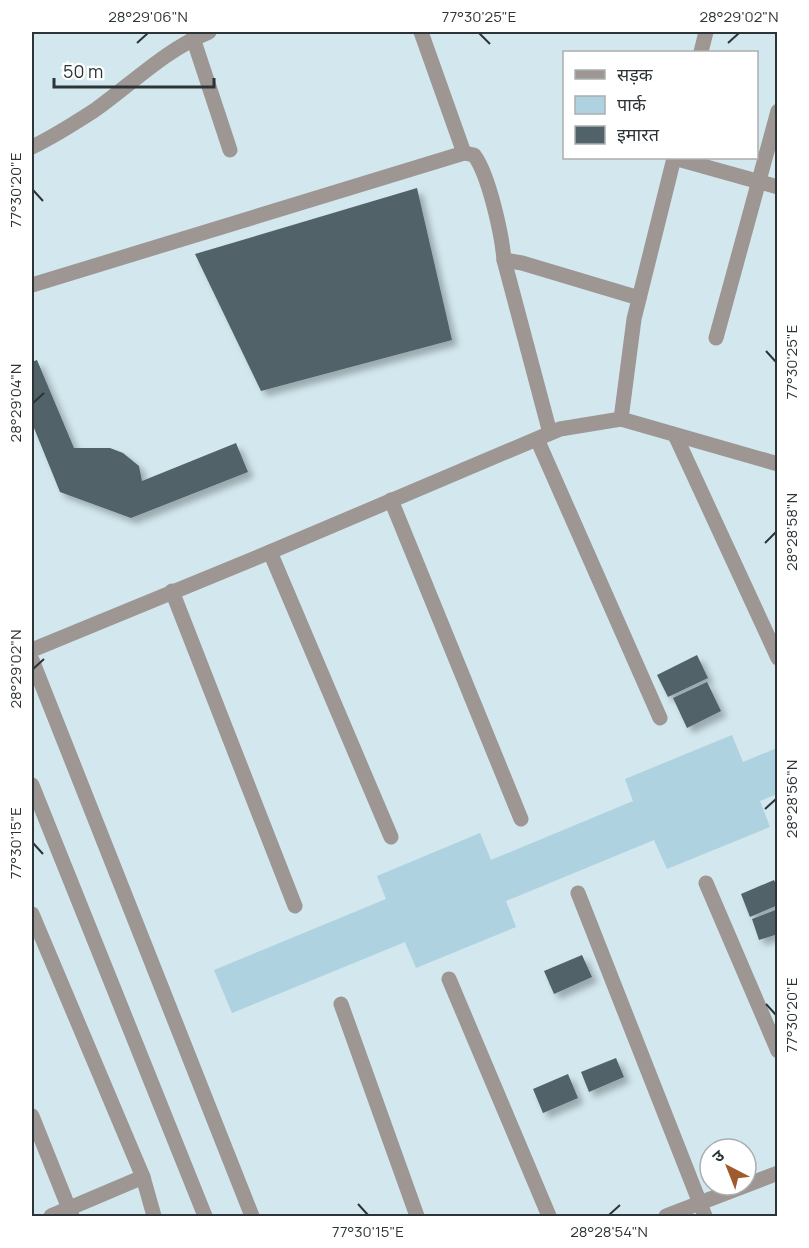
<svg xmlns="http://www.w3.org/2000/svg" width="809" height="1248" font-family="Manrope,'Noto Sans Devanagari',sans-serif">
  <defs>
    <filter id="shadow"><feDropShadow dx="5.5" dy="5.5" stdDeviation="3" flood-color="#0004"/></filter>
  </defs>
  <rect width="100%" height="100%" fill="#d2e7ee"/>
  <path fill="#aed2df" d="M732,735L743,762L777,748V794L760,801L770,827L667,869L654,840L506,901L516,927L416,968L405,942L232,1013L214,970L386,899L377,876L480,833L491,860L633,801L625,779Z"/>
  <g fill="#516268" filter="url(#shadow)">
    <path d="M417,188L452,340L261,391L195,254Z"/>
    <path d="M37,360L74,448H110L123,453L139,466L142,481L236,443L248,472L131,518L60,492L32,423V362Z"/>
    <path d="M697,655L708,678L668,697L657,675Z"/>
    <path d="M707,682L721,711L687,728L673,698Z"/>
    <path d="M774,880L778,889V905L750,917L741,894Z"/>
    <path d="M778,909V934L759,940L752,919Z"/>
    <path d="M582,955L592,977L554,994L544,971Z"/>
    <path d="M616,1058L624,1077L589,1092L581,1072Z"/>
    <path d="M568,1074L578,1098L543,1113L533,1089Z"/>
  </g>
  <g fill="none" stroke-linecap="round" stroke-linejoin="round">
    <g stroke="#9d9692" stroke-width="15">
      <path d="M421,32L464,153"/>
      <path d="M193,38L230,150"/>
      <path d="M701,52L706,32"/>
      <path d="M32,147C53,137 75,123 95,110C133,83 165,50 209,32"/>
      <path d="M504,260L550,433"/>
      <path d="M32,285L464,153L474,155C489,175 502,235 504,260L522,263L639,298"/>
      <path d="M716,338L778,111"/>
      <path d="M621,419L634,319L674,158L778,187"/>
      <path d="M676,437L778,658"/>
      <path d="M537,439L660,718"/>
      <path d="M391,500L521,819"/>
      <path d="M270,552L391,837"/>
      <path d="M172,591L295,906"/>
      <path d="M32,650L270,552L560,429L621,419L778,464"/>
      <path d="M32,660L252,1216"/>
      <path d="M32,785L205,1216"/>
      <path d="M706,883L778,1051"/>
      <path d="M578,893L705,1216"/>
      <path d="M32,914L143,1177L154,1216"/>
      <path d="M449,979L549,1216"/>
      <path d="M341,1004L417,1216"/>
      <path d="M32,1116L72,1216"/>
      <path d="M51,1216L143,1177"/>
      <path d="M666,1216L778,1173"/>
    </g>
  </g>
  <path fill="none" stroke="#2c3437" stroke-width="2" d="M479,33L490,44M137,43L148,33M728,43L739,33M33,190L43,201M766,351L776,362M33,403L44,393M765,543L776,532M33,669L44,659M765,809L776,799M33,843L43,854M766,1004L776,1015M358,1204L368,1215M609,1215L620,1205"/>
  <rect width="809" height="1248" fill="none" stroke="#ffffff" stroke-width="66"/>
  <rect x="563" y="51" width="195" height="108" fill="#ffffff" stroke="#abaeaf" stroke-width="1.5"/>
  <rect x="575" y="70" width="30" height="9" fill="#9d9692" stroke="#abaeaf" stroke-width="1.5"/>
  <text x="617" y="81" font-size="18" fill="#2c3437">सड़क</text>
  <rect x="575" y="96" width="30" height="18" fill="#aed2df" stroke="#abaeaf" stroke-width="1.5"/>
  <text x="617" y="111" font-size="18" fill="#2c3437">पार्क</text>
  <rect x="575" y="126" width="30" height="18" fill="#516268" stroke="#abaeaf" stroke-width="1.5"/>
  <text x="617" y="141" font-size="18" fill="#2c3437">इमारत</text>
  <g transform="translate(728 1167) rotate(318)"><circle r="28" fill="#ffffff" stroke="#abaeaf" stroke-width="1.5"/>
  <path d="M0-4.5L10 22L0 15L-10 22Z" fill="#9f5b2d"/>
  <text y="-9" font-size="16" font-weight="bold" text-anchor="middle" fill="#2c3437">उ</text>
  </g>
  <path d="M54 78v9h160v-9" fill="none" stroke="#2c3437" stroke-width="3"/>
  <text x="63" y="78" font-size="18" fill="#2c3437" stroke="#ffffff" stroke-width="4.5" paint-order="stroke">50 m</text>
  <rect x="33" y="33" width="743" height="1182" fill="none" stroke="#2c3437" stroke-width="2"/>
  <g font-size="15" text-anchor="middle" fill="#2c3437">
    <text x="148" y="22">28°29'06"N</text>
    <text x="479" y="22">77°30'25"E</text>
    <text x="739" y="22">28°29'02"N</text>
    <text transform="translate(16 190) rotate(-90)" y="5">77°30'20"E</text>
    <text transform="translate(792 362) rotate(-90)" y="5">77°30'25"E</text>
    <text transform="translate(16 403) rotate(-90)" y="5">28°29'04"N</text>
    <text transform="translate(792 532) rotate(-90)" y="5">28°28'58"N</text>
    <text transform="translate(16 669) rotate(-90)" y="5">28°29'02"N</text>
    <text transform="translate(792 799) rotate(-90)" y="5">28°28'56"N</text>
    <text transform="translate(16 843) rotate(-90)" y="5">77°30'15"E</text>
    <text transform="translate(792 1015) rotate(-90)" y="5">77°30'20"E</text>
    <text x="368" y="1237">77°30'15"E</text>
    <text x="609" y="1237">28°28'54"N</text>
  </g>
</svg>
